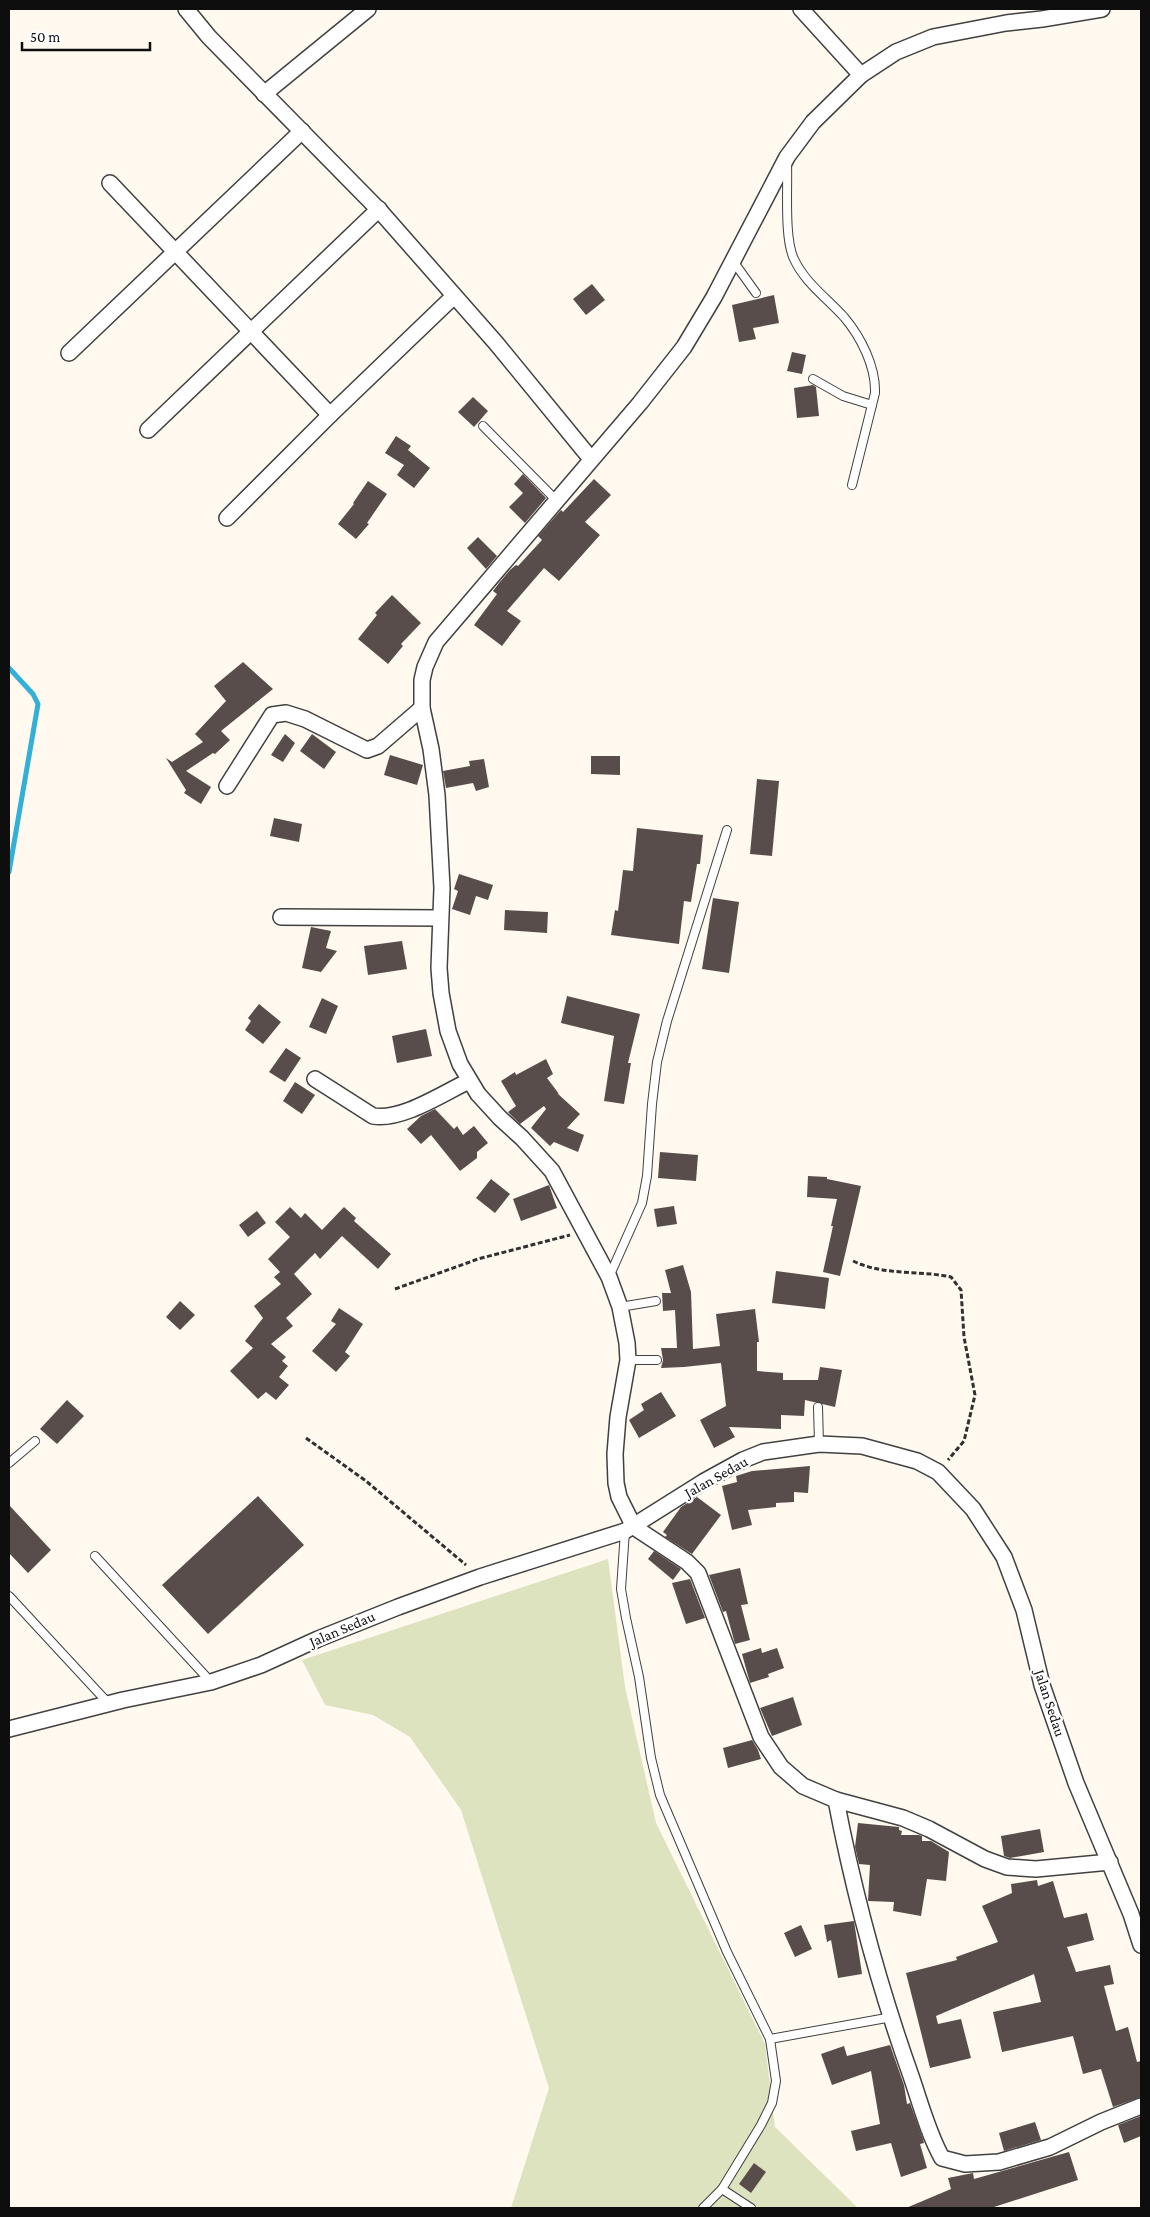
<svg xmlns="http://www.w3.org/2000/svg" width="1150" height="2217" font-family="'Crimson Pro',serif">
  <rect width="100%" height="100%" fill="#fff9ef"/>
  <path fill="#dde3be" d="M608,1559L625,1687L656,1823L765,2044L775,2127L858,2208H511L549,2088L461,1810L410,1737L373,1715L325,1705L302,1660Z"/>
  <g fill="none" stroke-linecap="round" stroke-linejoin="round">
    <path stroke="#32b0d7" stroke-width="5" d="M9,668L33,694L38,704L9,872"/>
  </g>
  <g fill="#584d4a">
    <path d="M592,284L605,300L586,315L573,299Z"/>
    <path d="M774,295L779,323L753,328L756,339L739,342L732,305Z"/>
    <path d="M792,352L806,355L802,374L787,371Z"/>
    <path d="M813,385L816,387L819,416L797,418L794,388Z"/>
    <path d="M473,397L488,411L474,427L458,412Z"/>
    <path d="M396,436L411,446L408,450L430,468L414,488L397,475L404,465L385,453Z"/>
    <path d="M523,474L546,498L525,523L509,507L523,493L514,484Z"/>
    <path d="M594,479L611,495L585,522L600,535L559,581L544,568L507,611L521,621L502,646L474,625L497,594L493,591L499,583L510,570L516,565L518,566L542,540L538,536L561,510L563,512Z"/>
    <path d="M368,481L387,494L367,523L369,524L356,539L338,524L354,504L353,503Z"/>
    <path d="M478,537L497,556L486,569L467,548Z"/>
    <path d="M392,595L421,623L401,644L403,646L388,664L358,639L377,615L375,613Z"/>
    <path d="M243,662L273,689L221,731L230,740L215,754L213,753L186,771L211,787L201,804L184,793L186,790L166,758L172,762L203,742L195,734L226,701L214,686Z"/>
    <path d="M285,734L295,743L283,762L271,755Z"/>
    <path d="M312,734L336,752L324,769L300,751Z"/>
    <path d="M390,755L423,765L417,785L384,775Z"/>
    <path d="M591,756H620V775L591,774Z"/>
    <path d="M484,759L489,787L476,791L473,783L446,788L443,771L470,766L469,761Z"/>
    <path d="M757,779L779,781L772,856L750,854Z"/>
    <path d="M274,818L302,824L299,842L270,836Z"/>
    <path d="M637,828L703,835L700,864H697L691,902L684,901L679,944L611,935L615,910L618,911L623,870L633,871Z"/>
    <path d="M459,874L493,885L488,900L476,896L470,915L452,909L458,891L454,889Z"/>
    <path d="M713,898L739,902L729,973L702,969Z"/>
    <path d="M505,910L548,912L547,933L504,930Z"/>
    <path d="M311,927L331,931L326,948L337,951L321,972L302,968Z"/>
    <path d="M402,941L407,969L368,975L364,946Z"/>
    <path d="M567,996L640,1014L628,1063H631L624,1104L604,1101L614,1036L561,1023Z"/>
    <path d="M322,998L338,1006L326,1034L309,1027Z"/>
    <path d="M259,1004L281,1022L263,1044L245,1030L251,1021L248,1018Z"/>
    <path d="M426,1029L432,1056L397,1063L392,1036Z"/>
    <path d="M286,1048L301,1058L285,1082L269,1072Z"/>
    <path d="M546,1059L553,1074L547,1078L559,1094L557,1093L580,1114L567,1128L584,1135L578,1152L554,1142L550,1146L531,1128L546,1109L544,1106L520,1124L508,1112L516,1106L501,1081L515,1072L516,1075Z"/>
    <path d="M295,1082L315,1095L302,1114L283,1101Z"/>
    <path d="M435,1109L454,1129L457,1126L463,1135L474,1126L488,1143L477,1152V1158L460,1171L431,1135L421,1144L407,1129L421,1116Z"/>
    <path d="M660,1152L698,1155L696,1181L658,1178Z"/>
    <path d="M808,1176L827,1177V1179L861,1186L840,1276L823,1272L833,1226H831L837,1199L807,1197Z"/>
    <path d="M491,1179L510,1194L495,1213L476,1198Z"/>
    <path d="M549,1185L557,1208L521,1221L513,1199Z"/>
    <path d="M674,1206L677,1224L657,1227L654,1209Z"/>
    <path d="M290,1207L301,1218L305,1213L322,1230L344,1207L356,1218L354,1221L391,1254L378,1269L342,1236L320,1259L315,1253L294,1274L312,1294L286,1318L293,1326L271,1344L286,1357L282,1361L288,1366L279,1377L289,1385L276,1400L266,1392L258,1399L230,1371L253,1348L245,1341L263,1318L254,1306L281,1284L274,1277L280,1272L268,1259L290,1237L275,1222Z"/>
    <path d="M257,1211L266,1223L248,1237L239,1225Z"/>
    <path d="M683,1265L691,1292L693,1349L720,1346L716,1314L755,1309L759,1342H757V1371L783,1373V1380H818L820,1367L842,1370L835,1407L805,1400L804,1416L781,1415V1429L729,1427L735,1437L714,1448L700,1420L726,1406L721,1363L684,1367L661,1368L663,1360L661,1348H677L675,1310L663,1311L662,1293H671L665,1270Z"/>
    <path d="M776,1271L829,1278L825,1309L772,1303Z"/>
    <path d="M180,1301L195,1315L180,1330L166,1317Z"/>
    <path d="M339,1308L363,1324L345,1352L350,1356L336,1372L312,1351L336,1324L331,1321Z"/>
    <path d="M661,1392L676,1416L639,1438L629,1420L644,1410L641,1404Z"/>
    <path d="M67,1400L84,1416L57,1444L40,1429Z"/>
    <path d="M810,1466L808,1493L794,1492V1502L776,1503V1507L748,1510L752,1525L732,1530L722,1486L737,1482L736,1476L752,1471Z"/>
    <path d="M258,1496L304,1545L208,1634L162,1585Z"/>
    <path d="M697,1497L721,1515L692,1554L665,1537L667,1535L663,1532L681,1507Z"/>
    <path d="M9,1505L51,1550L28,1573L9,1553Z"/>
    <path d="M654,1551L681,1569L673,1580L648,1559Z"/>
    <path d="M740,1568L748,1604L741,1605L750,1640L735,1644L726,1611L723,1612L709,1575Z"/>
    <path d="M690,1579L705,1618L686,1624L672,1583Z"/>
    <path d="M761,1648L762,1653L777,1648L784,1668L768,1674L769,1677L750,1683L742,1654Z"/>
    <path d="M793,1697L802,1725L772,1736L760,1708Z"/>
    <path d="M752,1740L758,1750L761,1759L728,1768L723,1748Z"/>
    <path d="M858,1823L899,1827V1830L902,1831L901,1835H919L922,1836V1841H931L949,1852L946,1881L927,1879L921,1916L893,1911L894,1902L868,1901L870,1865L859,1864L855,1847Z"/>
    <path d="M1040,1829L1044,1852L1010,1858L1004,1856L1001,1836Z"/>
    <path d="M1037,1880L1038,1886L1053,1881L1064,1918L1087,1913L1094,1940L1067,1947L1076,1972L1110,1965L1114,1984L1104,1986L1116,2031L1128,2027L1137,2062L1141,2061V2097L1113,2107L1101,2069L1083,2074L1073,2036L1002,2052L993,2012L1041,2002L1034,1974L936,2016L938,2024L961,2019L971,2058L930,2068L906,1973L957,1960L956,1957L998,1942L982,1906L1012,1893L1011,1884Z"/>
    <path d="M854,1921L862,1974L838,1978L831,1940L827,1942L824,1925Z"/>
    <path d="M801,1925L812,1949L795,1957L784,1933Z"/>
    <path d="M890,2045L904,2085L907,2104L910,2103L923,2139L924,2143L920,2144L927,2168L901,2177L891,2143L856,2151L851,2131L880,2124L871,2071L832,2085L821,2054L844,2046L847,2056Z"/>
    <path d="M1141,2116V2136L1124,2143L1118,2125Z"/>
    <path d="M1035,2122L1041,2140L1004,2151L999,2133Z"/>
    <path d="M1069,2152L1078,2180L991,2208H906L951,2189L948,2178L973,2173L974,2179Z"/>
    <path d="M754,2163L766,2172L751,2193L739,2184Z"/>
  </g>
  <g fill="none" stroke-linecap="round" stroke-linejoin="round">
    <g stroke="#414141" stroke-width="10">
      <g id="service">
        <path d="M787,164C788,188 784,239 794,259C805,283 827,298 844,317C861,337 876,367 875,393L852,485"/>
        <path d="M733,261L756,293"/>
        <path d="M813,379L843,396L872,405"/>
        <path d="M483,426L557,501"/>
        <path d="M609,1277L642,1203L647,1176L652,1104L657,1062L667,1021L727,830"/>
        <path d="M620,1307L656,1301"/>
        <path d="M628,1360H657"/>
        <path d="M818,1407L819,1444"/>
        <path d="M9,1463L35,1441"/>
        <path d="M625,1531L621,1589L626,1618L639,1677L651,1758L660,1795L727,1952L770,2039L776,2081L772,2103L761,2125L722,2189L703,2208"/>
        <path d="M95,1556L211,1682"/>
        <path d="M9,1596L109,1704"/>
        <path d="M770,2039L892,2017"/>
        <path d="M722,2189L751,2208"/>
      </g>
    </g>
    <g stroke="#414141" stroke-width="18">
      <g id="minor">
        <path d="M186,9L209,37L380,211L496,343L591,459"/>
        <path d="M801,9L861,75"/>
        <path d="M1102,9L1042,19L1006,23L933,37L896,52L861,75L813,122L787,157L714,297L684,347L640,403L436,642L425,667L422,680V708L431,749L437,795L442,888L439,968L441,993L448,1031L460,1064L478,1094L500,1118L522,1138L552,1171L609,1277L620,1307L627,1343L628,1360L618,1417L615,1454L616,1483L619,1497L634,1527L687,1562L698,1573L761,1737L781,1767L803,1786L836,1800L903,1818L929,1829L985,1859L1007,1867L1036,1869L1110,1862"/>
        <path d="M264,94L368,9"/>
        <path d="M110,183L330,415"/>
        <path d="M69,353L302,131"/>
        <path d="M148,430L379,209"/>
        <path d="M227,518L330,415L454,296"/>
        <path d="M227,786L272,715L286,713L305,719L367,750L378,746L422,708"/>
        <path d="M281,917L440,918"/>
        <path d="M315,1079L373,1116C402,1121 443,1093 469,1081"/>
        <path d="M9,1729L123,1700L211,1682L261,1665L318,1639L398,1607L480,1577L625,1531L703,1482L743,1460L763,1452L819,1444L862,1446L917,1461L938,1472L973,1509L1004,1557L1024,1610L1042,1685L1076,1783L1131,1914L1141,1945"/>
        <path d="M836,1800C854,1894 879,1986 911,2076C920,2102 928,2133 942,2158L965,2164L999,2162L1050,2147L1101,2122L1141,2106"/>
      </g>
    </g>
    <g stroke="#303030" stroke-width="3" stroke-dasharray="5 2.5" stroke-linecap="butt">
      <path d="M853,1261C884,1276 918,1270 951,1277L961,1290L964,1337L975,1395L964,1441L948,1460"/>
      <path d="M395,1289L478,1259L570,1235"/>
      <path d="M306,1438L366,1481L466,1565"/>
    </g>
    <use href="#service" stroke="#fff" stroke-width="8"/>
    <use href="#minor" stroke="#fff" stroke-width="15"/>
  </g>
  <g text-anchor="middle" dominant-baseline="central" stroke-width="5" stroke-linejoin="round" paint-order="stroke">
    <g font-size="15" fill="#0e0e0e" stroke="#fff">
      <text transform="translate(716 1477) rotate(-29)">Jalan Sedau</text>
      <text transform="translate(342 1629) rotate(-23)">Jalan Sedau</text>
      <text transform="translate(1050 1703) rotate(72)">Jalan Sedau</text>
    </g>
  </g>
  <rect width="1150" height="2217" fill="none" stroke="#0e0e0e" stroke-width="20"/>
  <path d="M22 42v8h128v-8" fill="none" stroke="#0e0e0e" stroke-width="2.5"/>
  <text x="30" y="42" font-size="15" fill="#0e0e0e" stroke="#ffffff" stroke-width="4" paint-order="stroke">50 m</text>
</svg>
